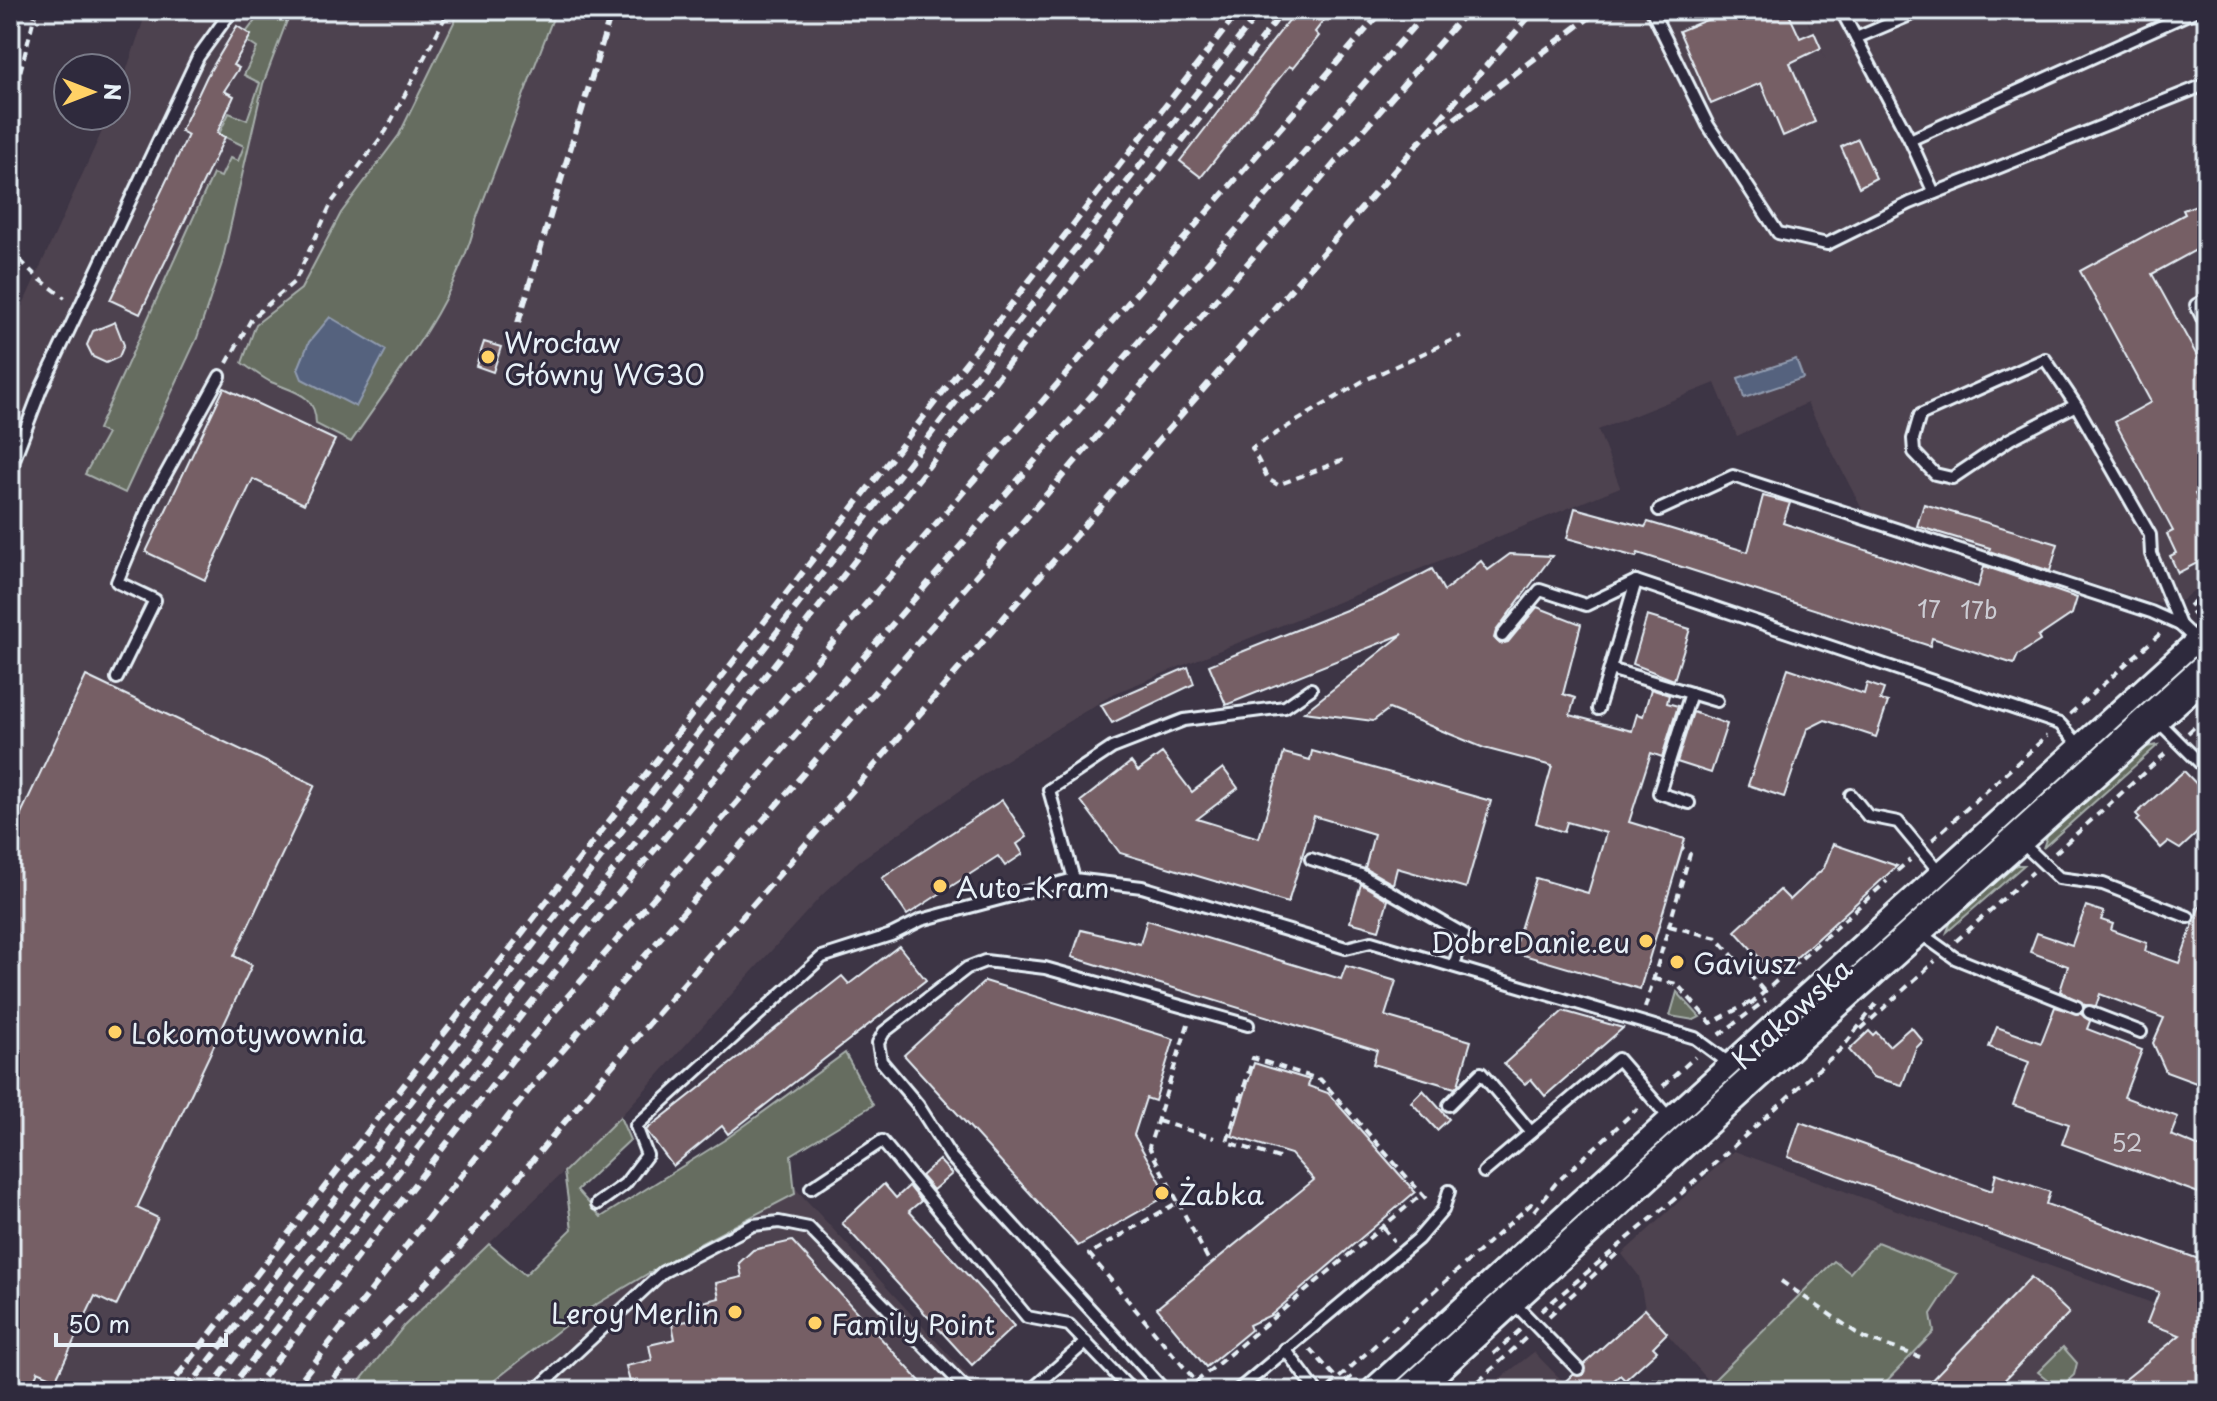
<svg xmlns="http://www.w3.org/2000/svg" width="2217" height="1401" font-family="'Playpen Sans',sans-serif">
  <rect width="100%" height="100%" fill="#3d3545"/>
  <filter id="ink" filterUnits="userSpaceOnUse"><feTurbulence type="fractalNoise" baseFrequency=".0125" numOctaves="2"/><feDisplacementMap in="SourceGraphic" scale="16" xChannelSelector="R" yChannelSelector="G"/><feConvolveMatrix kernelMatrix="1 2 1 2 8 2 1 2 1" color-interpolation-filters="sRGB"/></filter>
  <g filter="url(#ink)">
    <g fill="#4e424f">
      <path d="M147,10H1802L1825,58L1803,10H2207V579L2182,600L2153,603L1863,511L1807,403L1737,436L1715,383L1598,430L1620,487L1115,693L994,767L859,861L822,895L620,1117L404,1326L352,1391H10V333L109,116H116V101Z"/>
      <path d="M1734,1151L2207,1323V1391H1718L1645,1309L1639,1276L1622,1254Z"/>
      <path d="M796,1189L982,1391H435L709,1220Z"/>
      <path d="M1534,1352L1572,1391H1484Z"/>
    </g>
    <g fill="#666d60" stroke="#a7afac" stroke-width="2">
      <path d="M263,10H291L263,84L222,263L197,338L125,493L85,474L107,434L98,429L213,174L221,177L230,158L238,161L244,146L219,134L229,113L247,120L260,83L244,75L257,48L242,38Z"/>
      <path d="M460,10H556L477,217C457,301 398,372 351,442L316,424C316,393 293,392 269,381C260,376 251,369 242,363L256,324L301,289L341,213L399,135Z"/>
      <path d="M2158,745L2043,848L2049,831L2146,747Z"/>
      <path d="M2016,865H2024L1947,932L1951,921Z"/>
      <path d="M1677,992L1700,1017L1694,1020L1670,1016Z"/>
      <path d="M845,1053L873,1105L791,1155L795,1194L684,1252L577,1316L481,1391H352L404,1326L489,1244L525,1275L572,1229L564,1172L620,1117L630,1140L577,1190L601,1217L726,1139Z"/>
      <path d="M1877,1242L1957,1274L1931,1314L1934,1332L1877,1391H1666L1654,1379L1711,1383L1834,1261L1850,1273Z"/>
      <path d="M2063,1347L2077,1363L2074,1375L2065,1383L2053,1384L2038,1372Z"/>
    </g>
    <g fill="#55627e" stroke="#909baf" stroke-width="2">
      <path d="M330,317L386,350L356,407L302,379L298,369L309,342Z"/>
      <path d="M1796,359L1803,378L1744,398L1738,378Z"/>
    </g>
    <g fill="#765f65" stroke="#e8f1f8" stroke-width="2">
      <path d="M1297,10H1332L1315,32L1319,36L1293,68L1289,66L1201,177L1180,161Z"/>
      <path d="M1731,10H1787L1800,38L1814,32L1821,48L1790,63L1815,122L1783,136L1761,83L1711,104L1679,31Z"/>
      <path d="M237,26L251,35L233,65L239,68L224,91L234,96L217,133L225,137L140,314L110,300L188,135L181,131L207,76Z"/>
      <path d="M1858,139L1876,178L1859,187L1841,147Z"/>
      <path d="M2207,201V244L2152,274L2207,374V487L2195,494L2207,519V558L2178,573L2170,556L2176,553L2167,534L2173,531L2115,422L2151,402L2080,271L2185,214L2183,210Z"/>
      <path d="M115,322L124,345L119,357L106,363L93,357L87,345L93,331Z"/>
      <path d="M484,342L501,347L493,372L476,366Z"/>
      <path d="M224,388L335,440L304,504L253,479L205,580L146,552Z"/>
      <path d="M1763,496L1790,503L1783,523L1978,587L1984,566L2077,598L2072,614L2038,637L2040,641L2018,655L2014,664L1932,638L1930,646L1638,553L1636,557L1567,538L1575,508L1645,527L1648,522L1748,552Z"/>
      <path d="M1924,504L2058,544L2050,571L1989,551L1990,548L1917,526Z"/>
      <path d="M1510,554L1552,556L1496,631L1494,638L1500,644L1508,642L1537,607L1581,624L1563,694L1575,698L1570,715L1632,731L1637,714L1643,716L1651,689L1669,695L1667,703L1678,706L1662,757L1651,753L1629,822L1685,839L1640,989L1513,952L1536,878L1588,893L1606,833L1567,822L1564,832L1536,823L1552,766L1484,748L1389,709L1373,721L1304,712L1403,634L1226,705L1209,665L1381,596L1432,569L1444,591L1481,561L1488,570Z"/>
      <path d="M1647,616L1690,629L1674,680L1633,664Z"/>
      <path d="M1188,667L1194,684L1112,723L1101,705Z"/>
      <path d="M1788,668L1864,694L1867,683L1884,689L1880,700L1888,702L1876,737L1825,720L1807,729L1784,797L1748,785Z"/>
      <path d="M86,676L315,785L234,956L252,965L137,1208L158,1218L116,1306L95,1296L56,1379L38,1371L29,1391H10V837Z"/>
      <path d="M1693,712L1727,724L1711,773L1677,762Z"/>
      <path d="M1312,751L1491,801L1466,888L1397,868L1393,884L1365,868L1374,834L1314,816L1288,903L1120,853L1081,801L1131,762L1138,771L1162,753L1192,792L1223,768L1238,788L1197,819L1259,838L1284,753L1310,760Z"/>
      <path d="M2184,771L2207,795V824L2180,849L2168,842L2161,848L2137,821L2140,818L2136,814Z"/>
      <path d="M1002,800L1027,837L1017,844L1023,854L1005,866L998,856L907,915L882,878Z"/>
      <path d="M1833,844L1897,866L1776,976L1735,931L1780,890L1790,900L1824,868Z"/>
      <path d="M1361,884L1388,900L1379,930L1350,922Z"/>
      <path d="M2205,891H2207V1087L2166,1072L2153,1043L2164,1018L2100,994L2096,1006L2085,1005L2060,991L2068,966L2030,952L2037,933L2072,945L2086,906L2104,912L2101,920L2113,924L2111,930L2147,943L2145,951L2179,963Z"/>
      <path d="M1147,920L1341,979L1346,966L1396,981L1385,1016L1471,1041L1458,1085L1455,1088L1373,1064L1377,1050L1072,957L1081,930L1140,944Z"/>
      <path d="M899,946L926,980L728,1134L722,1126L673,1166L646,1130L842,976L849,984Z"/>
      <path d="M985,981L1174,1039L1155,1101L1146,1098L1134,1135L1168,1195L1078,1246L904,1055Z"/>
      <path d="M2055,1007L2081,1014L2090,1021L2087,1029L2142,1050L2124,1097L2178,1117L2171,1135L2207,1150V1196L2062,1144L2069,1124L2013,1105L2029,1062L1989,1047L1997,1027L2041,1043Z"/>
      <path d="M1563,1011L1623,1028L1545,1096L1531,1079L1525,1084L1504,1064Z"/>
      <path d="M1911,1027L1923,1041L1916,1048L1902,1085L1873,1077L1849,1050L1869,1031L1873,1035L1876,1032L1889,1046Z"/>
      <path d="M1254,1063L1310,1080L1308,1086L1328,1093L1415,1192L1271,1315L1249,1325L1251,1330L1206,1367L1157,1308L1314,1180L1291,1154L1232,1136Z"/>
      <path d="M1423,1090L1449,1119L1437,1130L1411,1102Z"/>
      <path d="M1800,1122L1992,1191L1996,1173L2050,1192L2046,1204L2207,1262V1391H2111L2180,1335L2147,1323L2159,1292L1788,1157Z"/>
      <path d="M939,1160L952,1174L933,1190L921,1176Z"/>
      <path d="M884,1184L896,1198L909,1186L921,1201L909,1211L1014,1326L972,1365L842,1223Z"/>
      <path d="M792,1241L929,1391H632L626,1366L652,1360L649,1345L675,1339L672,1324L697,1319L694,1304L719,1298L716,1283L742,1277L739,1263L753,1250Z"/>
      <path d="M2031,1277L2069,1313L1994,1391H1921Z"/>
      <path d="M1645,1309L1667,1333L1653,1347L1657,1351L1625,1380L1620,1375L1601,1391H1555L1572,1375H1583L1584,1364Z"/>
    </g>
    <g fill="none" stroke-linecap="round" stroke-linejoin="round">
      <g stroke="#e8f1f8" stroke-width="16">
        <g id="service">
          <path d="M1660,10L1653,13L1708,125L1778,233L1827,244L1910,203L2207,84"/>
          <path d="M1841,10L1910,140L2197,10"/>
          <path d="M1856,38L1922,10"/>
          <path d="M1910,140L1934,193"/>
          <path d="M2207,299L2196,305L2207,328"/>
          <path d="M2076,405L2010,439L1952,478L1935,474L1914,452L1913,439L1920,415L2045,359L2076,405L2150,535L2151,554L2180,625"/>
          <path d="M10,470L41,389L198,57L232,10"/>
          <path d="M1659,510L1733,476L2151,612L2180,625L2198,642"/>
          <path d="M1502,636L1540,590L1586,605L1636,581L2060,724L2080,746"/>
          <path d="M1610,669L1717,701"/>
          <path d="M117,678L155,600L117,582L152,499L220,376"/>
          <path d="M1598,709L1636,581"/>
          <path d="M2157,720L2207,770"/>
          <path d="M1851,795L1868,816L1898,822L1941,874"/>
          <path d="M1689,803L1659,793L1691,693"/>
          <path d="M2020,841L2059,878L2103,884L2188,917"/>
          <path d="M1311,859L1361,875L1463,934L1454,966"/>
          <path d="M1074,879L1049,790L1112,748L1184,720L1285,707L1311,689"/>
          <path d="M1920,933L1955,958L2077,1007"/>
          <path d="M2089,1012L2141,1032"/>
          <path d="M1449,1105L1481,1073L1531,1132"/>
          <path d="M1484,1172L1618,1059L1671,1120"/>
          <path d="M811,1188L882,1141L1027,1317L1069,1325L1132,1391"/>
          <path d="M597,1204L625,1184L647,1155L636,1126L822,957L891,935L921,920L1074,879L1142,887L1346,948L1371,942L1695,1038L1733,1066"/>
          <path d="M1513,1302L1578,1369"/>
          <path d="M1285,1349L1316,1391"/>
          <path d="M535,1391L663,1272L753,1225L779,1222L809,1228L968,1391"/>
          <path d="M1030,1391L1086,1342"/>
          <path d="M1165,1391L951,1157L918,1105L881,1061L878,1043L884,1032L967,968L985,961L1045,968L1248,1025"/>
          <path d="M1237,1391L1418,1239L1443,1210L1449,1191"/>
        </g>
      </g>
      <g stroke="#e8f1f8" stroke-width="34">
        <g id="secondary">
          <path d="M1376,1391L2207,636"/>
          <path d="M1412,1391L1793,1042L2207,672"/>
        </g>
      </g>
      <g stroke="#e8f1f8" stroke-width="4" stroke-dasharray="8 6" stroke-linecap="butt">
        <path d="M10,112L36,10"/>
        <path d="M10,250L37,277L65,298"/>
        <path d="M227,363L252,318L295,281L332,202L386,131L449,10"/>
        <path d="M1343,460L1278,485L1268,479L1252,448L1363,381L1461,336"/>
        <path d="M2189,606L2207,590"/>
        <path d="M2191,615L2207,601"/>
        <path d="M2070,714L2162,632"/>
        <path d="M2188,733L2207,715"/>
        <path d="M1932,840L2047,736"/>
        <path d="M2055,853L2167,752"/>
        <path d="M1897,871L1910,860"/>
        <path d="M1669,926L1717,938L1764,991"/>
        <path d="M1956,941L2033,872"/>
        <path d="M1654,979L1677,984L1711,1023L1751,1002"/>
        <path d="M1750,1005L1887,881"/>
        <path d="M1645,1008L1690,854L1682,848"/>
        <path d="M1188,1024L1149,1147L1178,1202L1089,1254L1204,1391"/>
        <path d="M1861,1029L1935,961"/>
        <path d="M1719,1035L1766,1000"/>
        <path d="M1663,1086L1695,1057"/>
        <path d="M1158,1121L1214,1138"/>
        <path d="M1279,1158L1227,1142L1253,1058L1321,1080L1428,1201"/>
        <path d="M1178,1202L1210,1263"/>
        <path d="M1534,1211L1556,1183L1638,1108"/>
        <path d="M1383,1227L1394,1241"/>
        <path d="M1781,1281L1864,1338L1920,1357"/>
        <path d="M1541,1311L1683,1192L1843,1047L1876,1004"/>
        <path d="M1549,1316L1620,1251"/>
        <path d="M1310,1349L1338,1380"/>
        <path d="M1493,1354L1520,1330"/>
        <path d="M1196,1382L1422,1194"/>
        <path d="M1329,1387L1531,1204L1534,1206"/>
        <path d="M1335,1391L1356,1373"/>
        <path d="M1468,1391L1528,1336"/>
      </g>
      <use href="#service" stroke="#2f2a3d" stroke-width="10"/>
      <use href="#secondary" stroke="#2f2a3d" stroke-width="28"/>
      <path stroke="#e8f1f8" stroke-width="2" d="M1387,1391L2207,646"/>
      <g stroke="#e8f1f8" stroke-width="6" stroke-dasharray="12 6" stroke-linecap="butt">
        <path d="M1440,130L1599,10"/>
        <path d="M518,323L612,10"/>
        <path d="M166,1391L1240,10"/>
        <path d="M186,1391L1261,10"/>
        <path d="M208,1391L1284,10"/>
        <path d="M228,1391L581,939L705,789L1383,10"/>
        <path d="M252,1391L513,1059L1428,10"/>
        <path d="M292,1391L537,1080L1468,10"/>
        <path d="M321,1391L454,1254L604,1075L1535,10"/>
      </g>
    </g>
  </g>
  <g fill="#ffd166" stroke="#2f2a3d" stroke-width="3">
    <circle cx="488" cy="357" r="8"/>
    <circle cx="940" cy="886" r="8"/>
    <circle cx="1646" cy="941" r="8"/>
    <circle cx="1677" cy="962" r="8"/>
    <circle cx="115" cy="1032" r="8"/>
    <circle cx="1162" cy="1193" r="8"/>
    <circle cx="735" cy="1312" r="8"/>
    <circle cx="815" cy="1323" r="8"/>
  </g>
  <g text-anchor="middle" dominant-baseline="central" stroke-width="6" stroke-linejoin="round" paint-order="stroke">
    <g font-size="24" fill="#ccccd3">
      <text x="1929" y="608">17</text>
      <text x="1979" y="609">17b</text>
      <text x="2127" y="1142">52</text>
    </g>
    <g font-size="28" fill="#e8f1f8" stroke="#2f2a3d" text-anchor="start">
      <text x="504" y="341">Wrocław<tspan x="504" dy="32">Główny WG30</tspan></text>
      <text x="956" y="886">Auto-Kram</text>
      <text x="1630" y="941" text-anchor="end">DobreDanie.eu</text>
      <text x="1693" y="962">Gaviusz</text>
      <text x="131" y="1032">Lokomotywownia</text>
      <text x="1178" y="1193">Żabka</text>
      <text x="719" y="1312" text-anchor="end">Leroy Merlin</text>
      <text x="831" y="1323">Family Point</text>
    </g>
    <g font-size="28" fill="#e8f1f8" stroke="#2f2a3d">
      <text transform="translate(1791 1013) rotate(-42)">Krakowska</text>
    </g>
  </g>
  <rect width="2217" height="1401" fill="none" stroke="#2f2a3d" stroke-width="40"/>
  <rect x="20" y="20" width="2177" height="1361" fill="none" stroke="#e8f1f8" stroke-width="3" filter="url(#ink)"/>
  <g transform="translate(92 92) rotate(90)"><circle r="38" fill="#2f2a3d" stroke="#797a88" stroke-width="2"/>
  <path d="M0-6L14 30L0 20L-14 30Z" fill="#ffd166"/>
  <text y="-12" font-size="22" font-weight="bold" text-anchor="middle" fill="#e8f1f8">N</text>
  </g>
  <path d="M56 1333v12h170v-12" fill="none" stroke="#e8f1f8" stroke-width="4"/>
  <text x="68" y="1333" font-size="24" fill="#e8f1f8" stroke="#2f2a3d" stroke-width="6" paint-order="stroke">50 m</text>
</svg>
